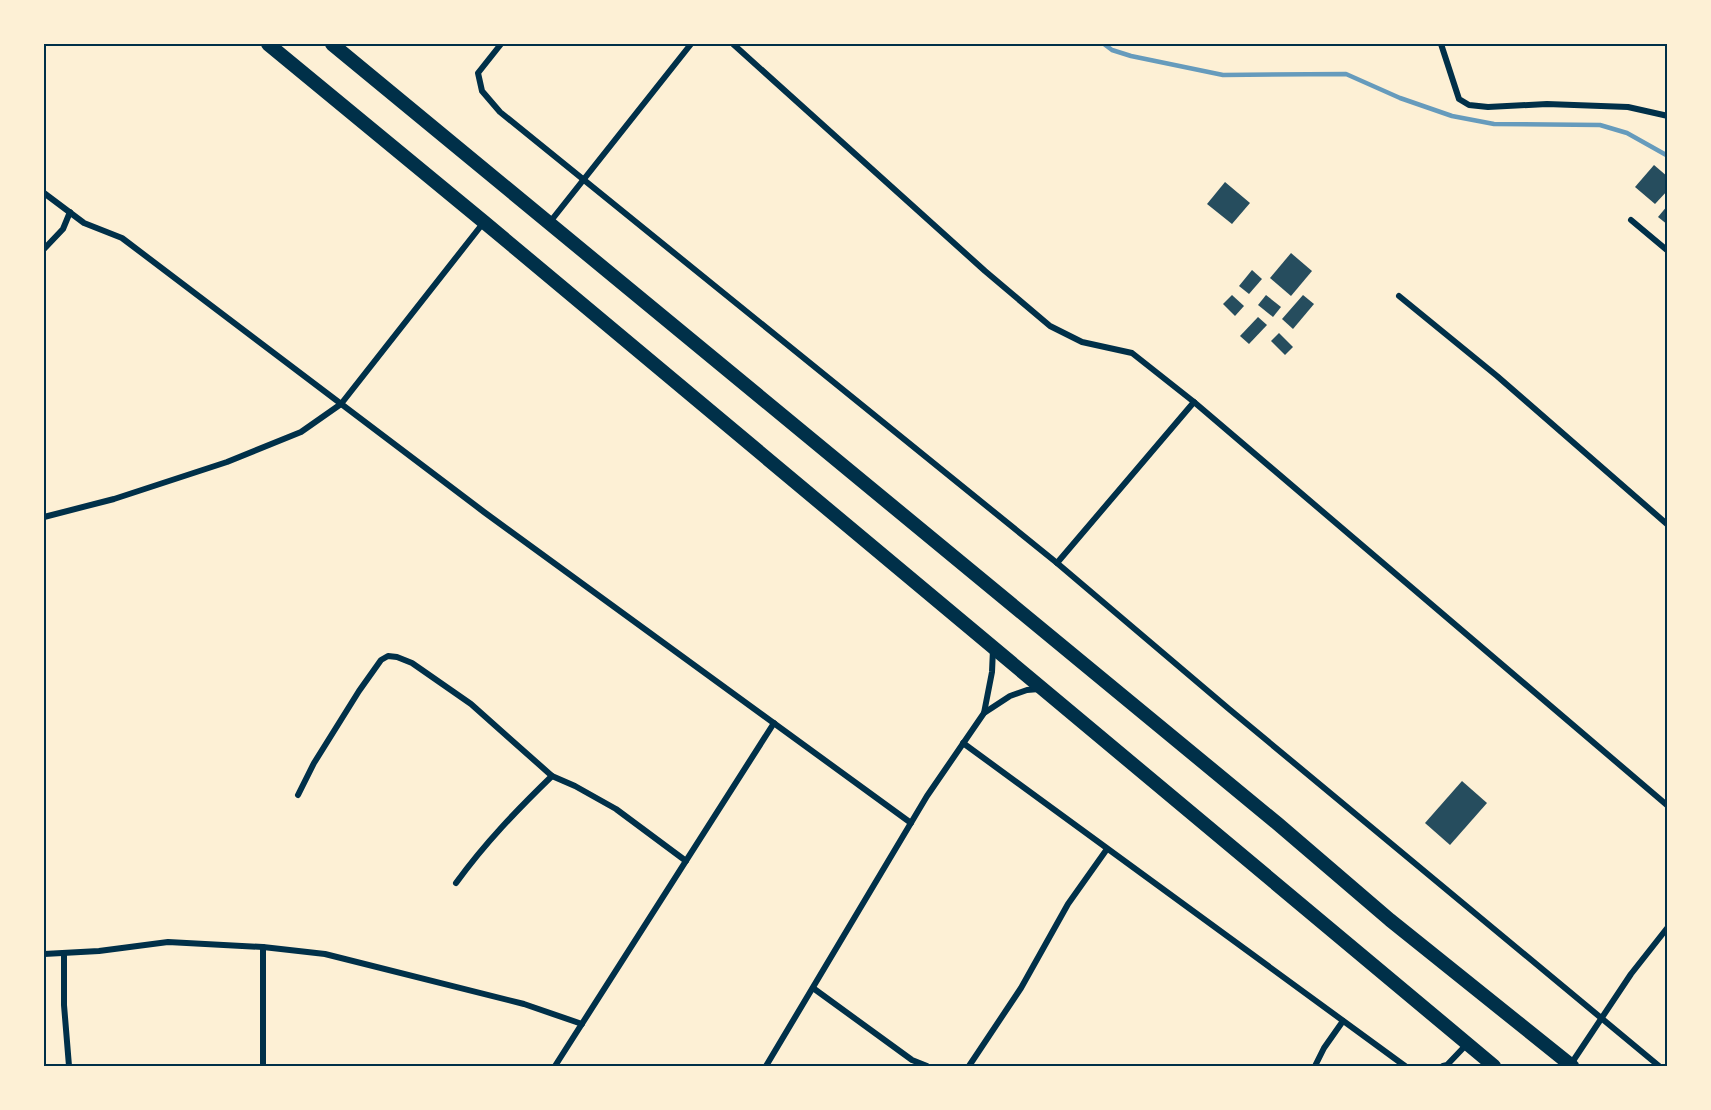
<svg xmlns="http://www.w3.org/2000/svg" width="1711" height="1110" font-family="'Noto Sans',sans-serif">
  <rect width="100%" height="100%" fill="#fdf0d5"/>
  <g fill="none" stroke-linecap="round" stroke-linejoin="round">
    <path stroke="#669bbc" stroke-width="4.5" d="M1104,44L1112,50L1131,56L1223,75L1346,74L1400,98L1452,116L1494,124L1600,125L1627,133L1668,156"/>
  </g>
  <g fill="#264d5e">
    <path d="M1654,165L1668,177V190L1655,204L1635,187Z"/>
    <path d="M1225,182L1250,203L1232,224L1207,204Z"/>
    <path d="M1668,205V225L1658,217Z"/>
    <path d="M1291,253L1312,271L1291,296L1270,278Z"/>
    <path d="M1252,270L1262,279L1249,294L1239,286Z"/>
    <path d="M1232,295L1244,306L1235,316L1223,304Z"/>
    <path d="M1266,295L1281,307L1273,317L1258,305Z"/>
    <path d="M1303,295L1314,304L1293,329L1282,319Z"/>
    <path d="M1258,317L1267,325L1249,344L1240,336Z"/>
    <path d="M1279,333L1293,347L1285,355L1271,341Z"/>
    <path d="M1462,781L1487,803L1450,845L1425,823Z"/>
  </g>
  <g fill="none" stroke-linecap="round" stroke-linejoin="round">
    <g stroke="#003049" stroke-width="6">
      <path d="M501,44L478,73L482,91L500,112L1057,563L1229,709L1659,1066"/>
      <path d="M733,44L985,271L1050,326L1082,342L1132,353L1194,402L1668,806"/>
      <path d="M1441,44L1459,99L1469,105L1488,107L1547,104L1628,107L1668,116"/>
      <path d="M44,193L84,223L122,238L484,512L911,823"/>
      <path d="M1631,220L1668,251"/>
      <path d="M550,222L691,44"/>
      <path d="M44,249L63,229L70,212"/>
      <path d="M1399,296L1497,376L1668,525"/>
      <path d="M44,517L114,499L227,462L301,432L341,404L484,222"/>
      <path d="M1057,563L1194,402"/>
      <path d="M984,713L992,672L993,649"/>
      <path d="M963,743L1405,1066"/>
      <path d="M298,795L314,763L359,691L381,660L388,656L397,657L412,663L471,704L552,776L575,786L616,809L686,861"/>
      <path d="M456,883C485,843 517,810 552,776"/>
      <path d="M263,947V1066"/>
      <path d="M64,953V1005L69,1066"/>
      <path d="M44,954L99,951L168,942L263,947L325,954L524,1004L582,1024"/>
      <path d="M813,988L912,1060L927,1066"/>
      <path d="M1571,1064L1631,974L1668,927"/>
      <path d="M555,1066L774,723"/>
      <path d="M766,1066L927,796L984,713L1010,696L1027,690L1039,689"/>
      <path d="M969,1066L1021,988L1068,904L1107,849"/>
      <path d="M1315,1066L1324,1048L1343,1021"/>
      <path d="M1443,1066L1447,1065L1467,1044"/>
    </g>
    <g stroke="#003049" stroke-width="14">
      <path d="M268,44L484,222L1494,1066"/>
      <path d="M332,44L1278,824L1390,920L1572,1066"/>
    </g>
  </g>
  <rect width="1711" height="1110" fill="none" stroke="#fdf0d5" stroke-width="90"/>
  <rect x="45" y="45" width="1621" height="1020" fill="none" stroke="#003049" stroke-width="2"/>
</svg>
